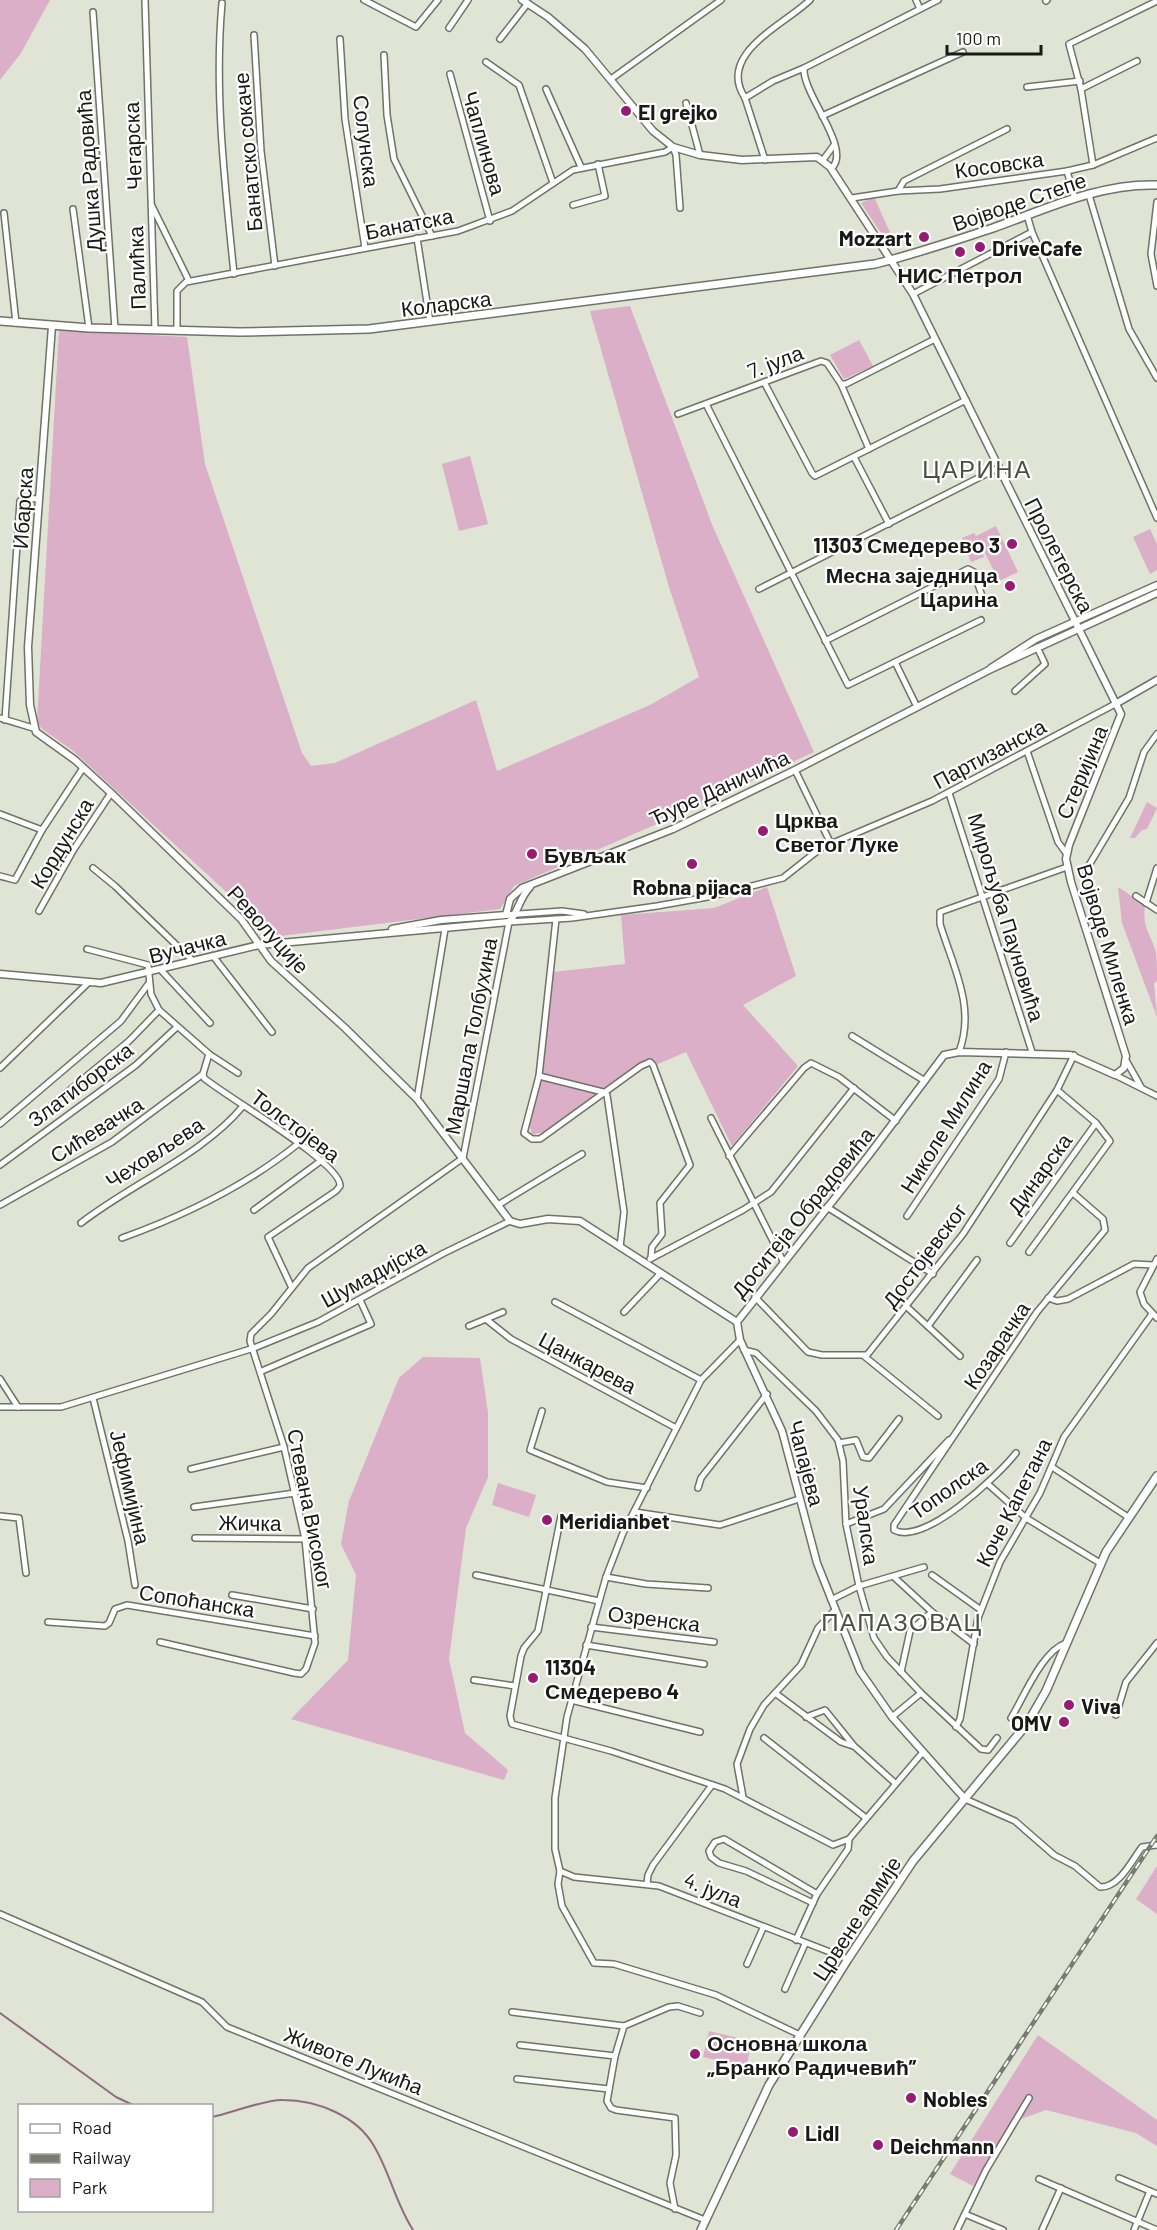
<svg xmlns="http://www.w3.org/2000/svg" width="1157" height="2230" font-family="Barlow,sans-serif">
  <rect width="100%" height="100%" fill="#dfe4d4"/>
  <g fill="#daafc7">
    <path d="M0,0H50L21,53L0,80Z"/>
    <path d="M874,197L897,248L887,242L861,203Z"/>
    <path d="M630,306L713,527L814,752L696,807L514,886L500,909L280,936L272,934L72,750L42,729L37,722L59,330L187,337L205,464L302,753L311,766L335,763L476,700L497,771L650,705L699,677L669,587L590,311Z"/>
    <path d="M859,340L873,366L844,379L830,355Z"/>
    <path d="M470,456L488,524L459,531L442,464Z"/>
    <path d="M996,526L1018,572L999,581L977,537L984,557L971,562L962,538L974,533L976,536Z"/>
    <path d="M1150,529L1157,544V570L1150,574L1133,537Z"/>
    <path d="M1147,802L1157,808L1147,829L1142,830L1135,838H1130Z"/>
    <path d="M767,887L796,976L743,1005L798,1066L732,1146L686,1052L658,1064L650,1058L638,1064L551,1130L532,1135L529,1122L540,1083L553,972L625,964L621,915L714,908Z"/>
    <path d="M1118,887L1145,905C1142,928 1150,932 1156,952C1157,961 1157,972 1157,981L1154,983L1157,1017L1122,923Z"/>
    <path d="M423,1357L480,1358L488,1413V1477L466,1528L449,1659L465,1733L508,1770L504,1780L291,1719L348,1660L356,1575L341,1544L349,1501L399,1378Z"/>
    <path d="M498,1483L536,1495L529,1517L492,1505Z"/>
    <path d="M1157,1866V1914L1136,1899Z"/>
    <path d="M709,2031L752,2041L746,2067L703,2057Z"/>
    <path d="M1038,2035L1157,2120V2146L1136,2133L1046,2110L1010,2123L973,2186L950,2174Z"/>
  </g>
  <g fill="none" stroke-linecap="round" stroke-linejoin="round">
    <g stroke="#8f6c7f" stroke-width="2">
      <path d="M0,2013L116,2097L135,2106"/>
      <path d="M155,2106H158"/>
      <path d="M212,2117C231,2113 266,2099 283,2100C317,2100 357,2116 374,2146C390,2173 396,2204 413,2230"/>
    </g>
    <g stroke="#6f7365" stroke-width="8">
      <g id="minor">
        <path d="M145,0L155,330"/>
        <path d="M364,0L416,27L438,0"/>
        <path d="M916,0L920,9"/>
        <path d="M1046,1L1047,0"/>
        <path d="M222,3C214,92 225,185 234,274"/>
        <path d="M93,12L115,329"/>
        <path d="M449,28L468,0"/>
        <path d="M254,35L261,151L275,266"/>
        <path d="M340,39L345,119L365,248"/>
        <path d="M500,39L528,3"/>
        <path d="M384,55L387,115L394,159L432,236"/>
        <path d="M486,62L519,85L553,183"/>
        <path d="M450,74L490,221"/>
        <path d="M611,79L721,0"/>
        <path d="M1027,87L1080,81"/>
        <path d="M546,89L581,167"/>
        <path d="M1081,89L1137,61"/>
        <path d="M745,98C716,54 784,25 810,0"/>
        <path d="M686,103L700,155"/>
        <path d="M822,116L963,52"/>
        <path d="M765,160L745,98L773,81L804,68"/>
        <path d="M823,160L834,145"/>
        <path d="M1093,165L1081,89L1069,44L1157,1"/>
        <path d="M832,168C852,148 802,94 804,68L938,0"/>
        <path d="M1067,171L1075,199"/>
        <path d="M898,191L904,181L1007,129"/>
        <path d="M1089,195L1129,329L1157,378"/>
        <path d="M852,198L898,191L940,189L1067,171L1093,165L1157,138"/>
        <path d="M1157,202L1151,254L1157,286"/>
        <path d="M573,205L605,196L598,164"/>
        <path d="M152,206L189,281"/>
        <path d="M73,209L89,328"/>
        <path d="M4,213L16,323"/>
        <path d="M1027,215L1032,232L1157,518"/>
        <path d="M417,238L430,322"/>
        <path d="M913,294L1032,232"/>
        <path d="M177,330V291L186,282L458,231L512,211L573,170L665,152L673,147L676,155L680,208"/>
        <path d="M764,382L812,473L815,476L966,400"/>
        <path d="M841,384L869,449"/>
        <path d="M706,404L848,685L981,620"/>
        <path d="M678,414L821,361L827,363L841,384H846L935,339"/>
        <path d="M854,457L889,524"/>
        <path d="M759,589L998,468"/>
        <path d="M825,641L968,569L974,572L985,605"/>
        <path d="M895,662L917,707"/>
        <path d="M1015,691L1045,664L1037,647"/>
        <path d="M0,718L33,728"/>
        <path d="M5,720L20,501L23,498L39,499"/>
        <path d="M1027,751L1058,842L1066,853"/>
        <path d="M795,770L831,844"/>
        <path d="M949,793L1032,1052"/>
        <path d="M0,814L42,830"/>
        <path d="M93,868L115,886L193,961"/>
        <path d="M1085,872L1129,798L1144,752L1157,734"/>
        <path d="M0,876L15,880L42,830L83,768"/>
        <path d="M1136,896L1157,910"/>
        <path d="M1146,903L1157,868"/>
        <path d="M39,911L74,849L111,793"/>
        <path d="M506,915L562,911L584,914"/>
        <path d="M556,919L539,1076L524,1133L532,1139H540L641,1066L650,1062L653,1065L690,1165L660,1203L662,1234L652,1247L651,1258"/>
        <path d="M87,949L148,965L151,994L159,1010L209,1054L203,1074L204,1078C226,1097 342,1163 340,1186L336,1191L268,1237L291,1286"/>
        <path d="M213,956L272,1032"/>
        <path d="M160,969L210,1023"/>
        <path d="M852,1036L925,1081"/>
        <path d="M959,1052C976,1007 953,967 940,924V912L1067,867"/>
        <path d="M209,1054L238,1073"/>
        <path d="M1127,1062L1141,1087"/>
        <path d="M0,1068L88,983"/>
        <path d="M1115,1075L1157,1096"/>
        <path d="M539,1076L603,1092L607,1095L624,1212L620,1247"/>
        <path d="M417,1099L445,929"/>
        <path d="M41,1114L129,1041L159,1010"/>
        <path d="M711,1118L783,1261"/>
        <path d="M0,1124L121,1021L149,983"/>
        <path d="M729,1156L804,1068L811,1063L839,1077L896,1121"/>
        <path d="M0,1165L136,1065L177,1027"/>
        <path d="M0,1205L112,1142L203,1074"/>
        <path d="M498,1205L582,1154"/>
        <path d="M827,1207L933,1274"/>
        <path d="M254,1210L322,1160"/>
        <path d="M907,1216L999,1079L1006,1052"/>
        <path d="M81,1223C131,1184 204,1154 243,1106"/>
        <path d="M122,1238C186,1215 246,1186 299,1143"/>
        <path d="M1010,1243L1096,1123"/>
        <path d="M1029,1252L1110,1141L1096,1123L1057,1090"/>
        <path d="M650,1259L743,1210L771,1192L854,1088"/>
        <path d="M1157,1259L1140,1292L1144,1304L1157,1318"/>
        <path d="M755,1297L808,1352L822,1355H867L963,1234L1057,1090L1074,1055"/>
        <path d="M1048,1298L1057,1301L1068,1299L1134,1264L1153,1265"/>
        <path d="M555,1302L701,1380"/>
        <path d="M907,1307L960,1356"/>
        <path d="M624,1312L660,1274"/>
        <path d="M487,1320L511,1339L676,1428"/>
        <path d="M469,1326L503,1312"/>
        <path d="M928,1326L977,1260"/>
        <path d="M740,1340L701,1380L623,1533L606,1577L567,1717L555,1798V1849L560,1871L558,1884L562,1906L594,1963L614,1964L716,1995L800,2035"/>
        <path d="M744,1350L756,1353L816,1411L838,1440L843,1461L846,1524L859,1586L874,1638L887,1657L921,1693L892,1717"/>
        <path d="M864,1356L938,1416"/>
        <path d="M262,1371L371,1324L360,1300"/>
        <path d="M0,1379L18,1407"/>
        <path d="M93,1398L128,1541L135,1585"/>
        <path d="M0,1407H61L254,1348L318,1322L444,1253L510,1221"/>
        <path d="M542,1411L530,1450L607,1482L647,1488"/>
        <path d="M839,1443L856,1440L863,1457L869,1458L899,1419"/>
        <path d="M1016,1453C998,1476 924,1546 894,1530V1525L1037,1312L1105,1230L1103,1219L1073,1193"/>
        <path d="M1052,1467L1128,1517"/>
        <path d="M191,1469L284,1447"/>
        <path d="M989,1485L1026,1518L1100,1563"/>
        <path d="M698,1488L701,1478L767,1394"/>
        <path d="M194,1507L295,1493"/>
        <path d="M635,1512L720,1525L799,1499"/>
        <path d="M0,1516L19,1518L26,1573"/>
        <path d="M561,1516L538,1631L524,1648L521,1656L510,1716L512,1724L611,1751L725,1789L833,1845L849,1839L923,1752"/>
        <path d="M846,1524L884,1509L949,1440"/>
        <path d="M195,1538L305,1539"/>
        <path d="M476,1575L599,1601"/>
        <path d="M932,1575L981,1610"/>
        <path d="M606,1577L646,1584L708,1588"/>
        <path d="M894,1577L932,1612L974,1644"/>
        <path d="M232,1595L313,1609"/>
        <path d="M831,1600L859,1586L924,1567"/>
        <path d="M48,1622L105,1626L109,1623L115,1609L127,1605L315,1636"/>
        <path d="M591,1627L714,1642"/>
        <path d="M160,1642L294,1673L301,1674L306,1669L315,1643L305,1539L284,1447L250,1341L251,1334L271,1314L308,1268L463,1158L509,922L572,918L657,906L713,896L783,878L821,848L932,801L1117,703"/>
        <path d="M586,1645L704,1664"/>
        <path d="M901,1672L910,1631L932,1612"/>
        <path d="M474,1680L515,1686"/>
        <path d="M775,1693L841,1742L853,1746"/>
        <path d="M921,1693L981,1749L988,1750L997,1738"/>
        <path d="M571,1700L700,1732"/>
        <path d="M1116,1715L1126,1682L1157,1643"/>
        <path d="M806,1717L825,1710L854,1746L895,1783"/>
        <path d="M1011,1718C1024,1697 1042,1651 1066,1643"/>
        <path d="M956,1727L960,1719L978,1618L1000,1562L1040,1493L1064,1437L1152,1314"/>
        <path d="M764,1738L866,1818"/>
        <path d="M743,1797L737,1764L750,1729L764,1705L801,1665L818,1628L834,1611"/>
        <path d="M965,1799L1015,1821L1054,1855L1075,1866L1100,1887C1119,1888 1132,1860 1142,1847L1157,1845"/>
        <path d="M560,1871L574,1877L659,1886L848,1959"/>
        <path d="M647,1884L648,1875L653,1865L712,1785"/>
        <path d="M813,1903L746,1871L719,1863L711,1857L709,1851L715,1842L724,1839L817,1894"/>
        <path d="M0,1914L202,2002L227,2027L705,2220"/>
        <path d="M796,1940L817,1894L848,1849L849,1839"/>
        <path d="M747,1964L763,1928"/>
        <path d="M785,1989L805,1944"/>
        <path d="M512,2012L624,2026L669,2007L678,2006L700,2013"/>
        <path d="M624,2026L615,2056L607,2101L611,2108L616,2110L675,2118L676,2155L670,2183L675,2209"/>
        <path d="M520,2045L615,2056"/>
        <path d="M517,2079L609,2089"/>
        <path d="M1119,2178L1157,2194"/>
        <path d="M1039,2179L1157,2230"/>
        <path d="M965,2214L1003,2230"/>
        <path d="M957,2230L986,2170L1029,2098"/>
        <path d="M1042,2230L1061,2188"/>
        <path d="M1134,2230L1150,2191"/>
      </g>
    </g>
    <g stroke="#6f7365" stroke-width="9">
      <g id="tertiary">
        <path d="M522,0L548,17L585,49L653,131L673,147L700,155L742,160L817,157L830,167L913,294L1121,714L1069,845L1066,859L1071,882L1126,1056L1124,1068L1115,1075L1070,1055L959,1052L944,1055L869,1155L737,1322L740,1340L782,1431L817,1563L860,1671L892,1717L965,1799"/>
        <path d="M52,326L28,647L30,705L36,732L75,760L111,793L241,919L271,961L345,1028L417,1099L510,1221L520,1224L548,1219L580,1221L737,1322"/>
        <path d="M991,668L1036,639L1157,585"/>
        <path d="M1117,703L1157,680"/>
        <path d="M506,915L510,899L522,888L673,829L795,770L989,670L1157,593"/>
        <path d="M509,922C518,913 519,898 530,887"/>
        <path d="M392,929L441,920L506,915"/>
        <path d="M0,974L101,983L259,945L509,922"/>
      </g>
    </g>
    <g stroke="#6f7365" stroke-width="10">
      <g id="secondary">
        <path d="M0,321L89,328L240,332L369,329L875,264C915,254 954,241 993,228C1046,209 1100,183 1157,185"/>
        <path d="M701,2230L769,2085L848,1959L913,1861L1027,1724L1046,1691L1106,1552L1157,1476"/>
      </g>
    </g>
    <use href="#minor" stroke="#fff" stroke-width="5"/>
    <use href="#tertiary" stroke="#fff" stroke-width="6"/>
    <use href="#secondary" stroke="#fff" stroke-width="7"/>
    <g stroke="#797c71" stroke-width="4.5">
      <path id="rail" d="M896,2230L1157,1836"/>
    </g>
    <use href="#rail" stroke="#fff" stroke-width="2" stroke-dasharray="7" stroke-linecap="butt"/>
  </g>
  <g fill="#971a73" stroke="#fff" stroke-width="2">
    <circle cx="626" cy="111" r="6"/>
    <circle cx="924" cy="237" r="6"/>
    <circle cx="980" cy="247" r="6"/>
    <circle cx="960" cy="252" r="6"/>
    <circle cx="1012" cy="544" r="6"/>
    <circle cx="1010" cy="586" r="6"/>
    <circle cx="763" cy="831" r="6"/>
    <circle cx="532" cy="854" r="6"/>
    <circle cx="692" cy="864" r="6"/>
    <circle cx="547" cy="1520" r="6"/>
    <circle cx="533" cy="1678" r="6"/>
    <circle cx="1069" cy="1705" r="6"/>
    <circle cx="1064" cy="1722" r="6"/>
    <circle cx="695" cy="2054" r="6"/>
    <circle cx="911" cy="2098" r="6"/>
    <circle cx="793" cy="2132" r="6"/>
    <circle cx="878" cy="2145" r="6"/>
  </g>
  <g text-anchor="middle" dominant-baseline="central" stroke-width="4.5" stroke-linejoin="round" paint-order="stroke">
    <g font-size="21" font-weight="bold" fill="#191a15" stroke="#fff" text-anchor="start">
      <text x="638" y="111">El grejko</text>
      <text x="912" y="237" text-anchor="end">Mozzart</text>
      <text x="992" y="247">DriveCafe</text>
      <text x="960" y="274" text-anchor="middle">НИС Петрол</text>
      <text x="1000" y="544" text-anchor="end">11303 Смедерево 3</text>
      <text x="998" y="574" text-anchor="end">Месна заједница<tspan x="998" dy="24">Царина</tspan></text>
      <text x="775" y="819">Црква<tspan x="775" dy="24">Светог Луке</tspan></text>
      <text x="544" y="854">Бувљак</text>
      <text x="692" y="886" text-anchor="middle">Robna pijaca</text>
      <text x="559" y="1520">Meridianbet</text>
      <text x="545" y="1666">11304<tspan x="545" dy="24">Смедерево 4</tspan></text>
      <text x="1081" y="1705">Viva</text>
      <text x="1052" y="1722" text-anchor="end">OMV</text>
      <text x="707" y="2042">Основна школа<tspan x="707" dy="24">„Бранко Радичевић”</tspan></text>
      <text x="923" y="2098">Nobles</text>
      <text x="805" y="2132">Lidl</text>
      <text x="890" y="2145">Deichmann</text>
    </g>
    <g font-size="21" fill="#191a15" stroke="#fff">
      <text transform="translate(367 141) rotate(83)">Солунска</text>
      <text transform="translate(485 143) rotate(74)">Чаплинова</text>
      <text transform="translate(132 146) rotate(-92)">Чегарска</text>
      <text transform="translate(247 152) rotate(-95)">Банатско сокаче</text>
      <text transform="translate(999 164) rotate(-8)">Косовска</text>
      <text transform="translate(88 171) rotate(-94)">Душка Радовића</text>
      <text transform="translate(1019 201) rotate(-19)">Војводе Степе</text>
      <text transform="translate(409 223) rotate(-11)">Банатска</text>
      <text transform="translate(136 268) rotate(-92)">Палићка</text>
      <text transform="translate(446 303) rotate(-7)">Коларска</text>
      <text transform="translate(775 361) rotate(-21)">7. јула</text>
      <text transform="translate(22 508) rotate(-86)">Ибарска</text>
      <text transform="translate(1060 555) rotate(63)">Пролетерска</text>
      <text transform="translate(989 753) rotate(-28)">Партизанска</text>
      <text transform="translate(1081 772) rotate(-67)">Стеријина</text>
      <text transform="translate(719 787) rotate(-25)">Ђуре Даничића</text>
      <text transform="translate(61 843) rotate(-59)">Кордунска</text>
      <text transform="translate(1007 917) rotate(73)">Мирољуба Пауновића</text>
      <text transform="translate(269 929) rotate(48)">Револуције</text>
      <text transform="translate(1109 944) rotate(73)">Војводе Миленка</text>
      <text transform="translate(187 946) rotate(-14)">Вучачка</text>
      <text transform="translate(470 1036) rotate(-79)">Маршала Толбухина</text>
      <text transform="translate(80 1084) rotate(-37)">Златиборска</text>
      <text transform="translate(296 1125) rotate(37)">Толстојева</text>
      <text transform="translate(945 1126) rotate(-58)">Николе Милина</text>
      <text transform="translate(96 1129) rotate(-32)">Сићевачка</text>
      <text transform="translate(154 1152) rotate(-33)">Чеховљева</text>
      <text transform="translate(1039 1173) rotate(-54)">Динарска</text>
      <text transform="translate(802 1212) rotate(-51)">Доситеја Обрадовића</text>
      <text transform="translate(924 1255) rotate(-53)">Достојевског</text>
      <text transform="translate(373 1273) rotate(-29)">Шумадијска</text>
      <text transform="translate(996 1345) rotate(-56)">Козарачка</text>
      <text transform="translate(588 1362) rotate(28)">Цанкарева</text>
      <text transform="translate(807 1463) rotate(75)">Чапајева</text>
      <text transform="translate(131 1487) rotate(77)">Јефимијина</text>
      <text transform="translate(948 1488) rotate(-35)">Тополска</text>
      <text transform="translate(1013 1502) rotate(-63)">Коче Капетана</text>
      <text transform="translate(311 1509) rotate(79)">Стевана Високог</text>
      <text transform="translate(250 1522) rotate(1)">Жичка</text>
      <text transform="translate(867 1525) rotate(82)">Уралска</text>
      <text transform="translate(197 1600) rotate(9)">Сопоћанска</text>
      <text transform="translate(654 1618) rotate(7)">Озренска</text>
      <text transform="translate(713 1889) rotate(22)">4. јула</text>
      <text transform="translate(856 1918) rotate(-57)">Црвене армије</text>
      <text transform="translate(354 2060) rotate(22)">Животе Лукића</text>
    </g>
    <g font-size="24" letter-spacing="1.5" fill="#4b4f41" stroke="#fff">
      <text x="977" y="468">ЦАРИНА</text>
      <text x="902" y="1621">ПАПАЗОВАЦ</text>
    </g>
  </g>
  <rect x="18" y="2104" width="195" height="108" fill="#ffffff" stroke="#a3a3a1" stroke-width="1.5"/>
  <rect x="30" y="2124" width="30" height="9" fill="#ffffff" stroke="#a3a3a1" stroke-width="1.5"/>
  <text x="72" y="2134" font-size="18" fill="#191a15">Road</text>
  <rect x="30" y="2154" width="30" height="9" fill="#797c71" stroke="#a3a3a1" stroke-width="1.5"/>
  <text x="72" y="2164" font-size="18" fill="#191a15">Railway</text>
  <rect x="30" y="2179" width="30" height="18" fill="#daafc7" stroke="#a3a3a1" stroke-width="1.5"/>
  <text x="72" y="2194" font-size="18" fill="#191a15">Park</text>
  <path d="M947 45v9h94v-9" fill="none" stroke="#191a15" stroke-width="3"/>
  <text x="956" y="45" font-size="18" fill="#191a15" stroke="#ffffff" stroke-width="4.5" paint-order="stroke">100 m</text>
</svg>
